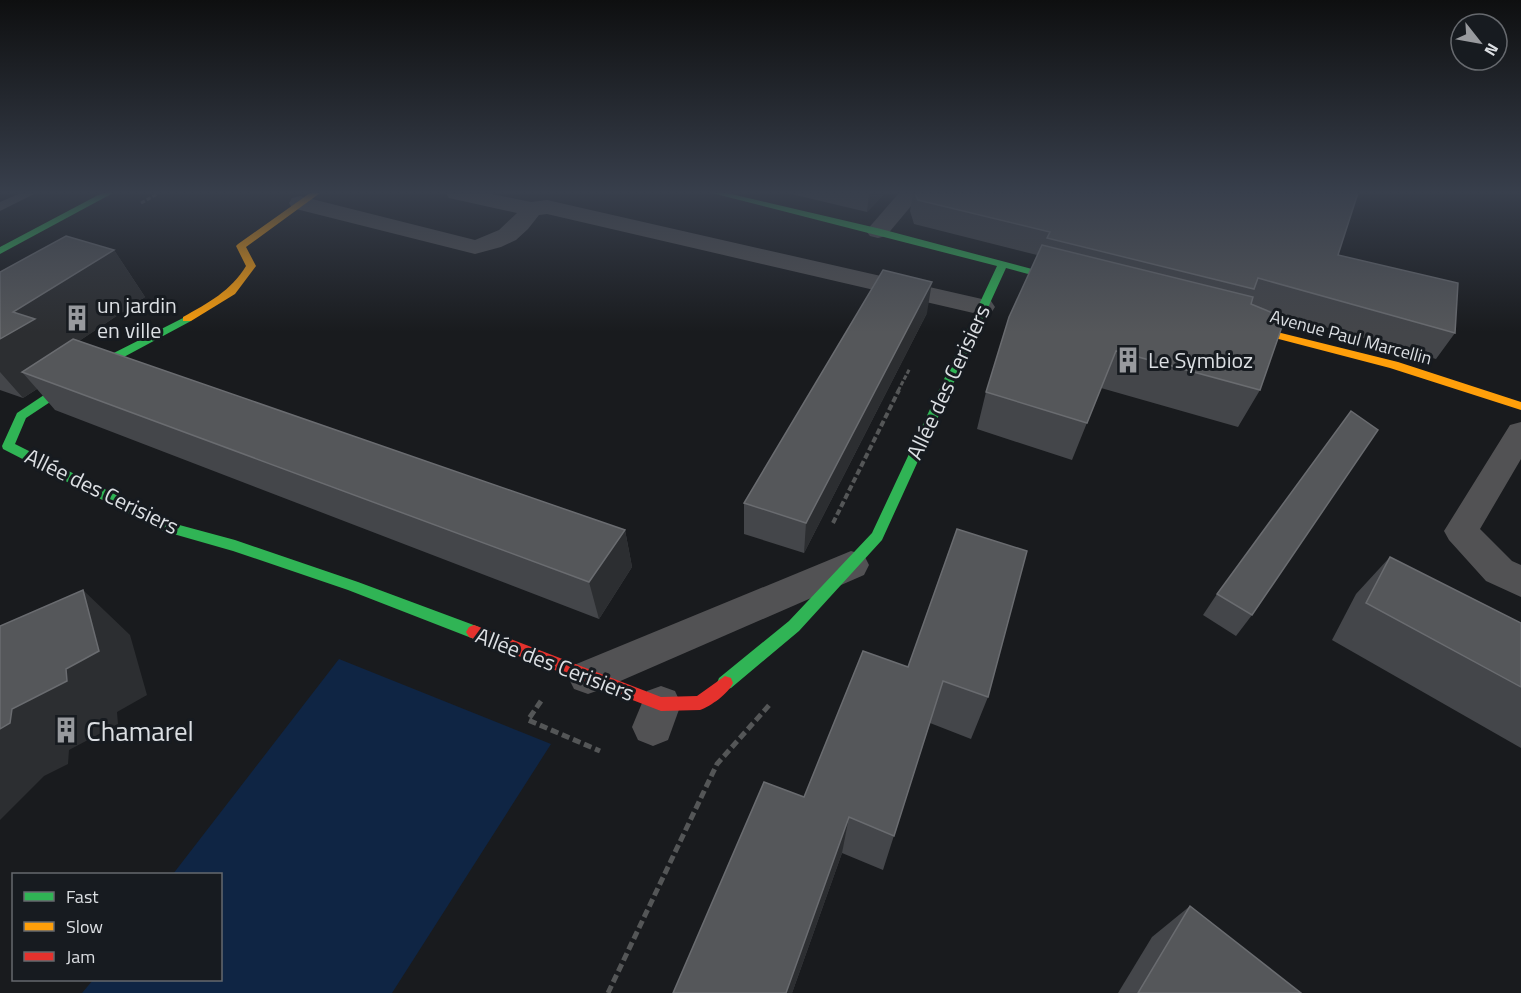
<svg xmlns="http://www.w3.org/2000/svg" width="1521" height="993" font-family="'Titillium Web',sans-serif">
  <rect width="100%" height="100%" fill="#191b1e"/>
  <path fill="#0f2544" d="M339,659L551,744L392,993H82L93,980H220V874H173Z"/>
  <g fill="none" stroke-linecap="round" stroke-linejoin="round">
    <g stroke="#545657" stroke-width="3" stroke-dasharray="4.5 2" stroke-linecap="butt">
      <path d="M141,203L159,193"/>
      <path d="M898,391L910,368"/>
    </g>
    <path stroke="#545657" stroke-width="4" stroke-dasharray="6 3" stroke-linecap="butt" d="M833,523L899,390"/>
    <g stroke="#545657" stroke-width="5" stroke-dasharray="8 4" stroke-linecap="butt">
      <path d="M541,701L528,720L600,751"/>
      <path d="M608,993L717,764L771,703"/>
    </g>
    <path fill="#525254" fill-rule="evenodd" d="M21,193H36L0,211V202Z"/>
    <g fill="#525254" fill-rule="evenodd">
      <path d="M446,193H487L531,202L547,200L982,299L991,301L995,307L991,313L982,315L547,214L539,215L528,229L516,240L501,247L475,254L292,208L289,203L292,198L300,196L475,240L499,230L517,213L449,198Z"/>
      <path d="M899,193H922L886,236L878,238L870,236L866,231Z"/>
      <path d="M1521,422V459L1480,529L1512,561L1521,565V597L1486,581L1449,540L1444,531L1510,425Z"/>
      <path d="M851,551L864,555L869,565L864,575L602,689L588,694L574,689L568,677L574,665Z"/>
      <path d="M661,686L675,691L681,704L668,740L653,746L638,740L632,727L647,691Z"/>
    </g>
    <g fill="#30b455" fill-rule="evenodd">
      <path d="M102,193H113L0,254V247Z"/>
      <path d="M712,193H727L881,229L1077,281L1078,283L1073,286L1006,268L882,540L799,631L731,688L725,690L719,688L717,683L719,678L789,621L872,533L997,266Z"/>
      <path d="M187,316L191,317V321L94,373L26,418L15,444L172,523L235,540L358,582L479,627L482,632L479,637L474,639L348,590L233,551L163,531L3,449L2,446L17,413L86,367Z"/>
    </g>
    <g fill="#ff9f0a" fill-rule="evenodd">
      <path d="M310,193H320L246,247L256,266L235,294L191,321H183V317C208,303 231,291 246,266L236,246L238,244Z"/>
      <path d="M1237,322L1398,362L1521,402V410L1390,368L1233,327L1231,325Z"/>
    </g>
    <path fill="#e5322d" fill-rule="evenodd" d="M474,625L661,697L697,696L725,676L731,678L733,683C728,694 711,706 700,710L661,711L469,637L466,632L469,627Z"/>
  </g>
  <g fill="#44464a">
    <path d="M787,193H885L867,212Z"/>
    <path d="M913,193H1358L1338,255L1455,333L1436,359L1262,309L1260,390L1238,427L1101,388L1072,460L977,429L986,392L1037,255L914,224L910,211Z"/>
    <path d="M114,250L145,297L79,341L625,530L632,567L599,619L55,410L37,389L23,398L0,390V339Z"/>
    <path d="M927,313L804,553L744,534V503Z"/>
    <path d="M1390,557L1521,623V748L1332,640L1356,594Z"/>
    <path d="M1217,594L1252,615L1236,636L1203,615Z"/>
    <path d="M863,651L988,697L971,739L930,723L883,870L842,853L792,993H673L804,797Z"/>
    <path d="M1190,906L1301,993H1118L1152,937Z"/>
  </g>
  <g fill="#2c2e31">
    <path d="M869,193H885L867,212Z"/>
    <path d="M114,250L145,297L61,353L22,372L37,389L23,398L0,372V339L13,312Z"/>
    <path d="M932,282L927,313L804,553L806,523Z"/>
    <path d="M625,530L632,567L599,619L589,582Z"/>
    <path d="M83,590L130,635L147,695L117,712L118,724L69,750L68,764L44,776L0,820V729L12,709L66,669Z"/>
    <path d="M849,817L842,853L792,993H786Z"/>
  </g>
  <g fill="#55575a" stroke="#6a6c70" stroke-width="1.5">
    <path d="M915,193H1358L1338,255L1458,283L1455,333L1258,278L1254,289L1047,238L1050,232L918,200Z"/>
    <path d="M66,236L114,250L13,312L35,319L0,339V272Z"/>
    <path d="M1042,245L1253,297L1251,304L1285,318L1260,390L1116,351L1087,423L986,392L1009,317Z"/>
    <path d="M883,270L932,282L806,523L744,503Z"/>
    <path d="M73,339L625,530L589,582L22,372Z"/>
    <path d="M1351,411L1378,430L1252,615L1217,594Z"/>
    <path d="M957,529L1027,551L988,697L943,681L894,836L849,817L786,993H673L764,782L804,797L863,651L908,667Z"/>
    <path d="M1390,557L1521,623V687L1366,603Z"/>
    <path d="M83,590L99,651L66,669L67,681L12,709L10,723L0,729V626Z"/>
    <path d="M1190,906L1301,993H1138Z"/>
  </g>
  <linearGradient id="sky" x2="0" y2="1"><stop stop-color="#0e0f10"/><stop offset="0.58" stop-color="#383f4c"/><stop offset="1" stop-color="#383f4c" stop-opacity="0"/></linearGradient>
  <rect width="1521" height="332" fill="url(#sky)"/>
  <defs>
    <g id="building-bare" transform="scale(2.07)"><path d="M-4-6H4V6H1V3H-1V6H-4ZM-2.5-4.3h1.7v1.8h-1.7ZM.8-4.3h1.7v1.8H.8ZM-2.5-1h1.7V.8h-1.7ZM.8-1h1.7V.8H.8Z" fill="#989a9e" stroke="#171b20" stroke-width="2.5" paint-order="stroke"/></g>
  </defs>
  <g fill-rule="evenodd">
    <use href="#building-bare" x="77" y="318"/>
    <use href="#building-bare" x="1128" y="360"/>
    <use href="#building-bare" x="66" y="730"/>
  </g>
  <g text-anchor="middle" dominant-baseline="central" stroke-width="6" stroke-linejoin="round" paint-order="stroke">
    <g font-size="18" fill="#dcdfe3" stroke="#171b20">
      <text transform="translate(1351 337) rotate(15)">Avenue Paul Marcellin</text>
    </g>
    <g font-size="22" fill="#dcdfe3" stroke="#171b20" text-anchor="start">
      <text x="97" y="305">un jardin<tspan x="97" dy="25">en ville</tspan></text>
      <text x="1148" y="360">Le Symbioz</text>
    </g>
    <g font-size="22" fill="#dcdfe3" stroke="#171b20">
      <text transform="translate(948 382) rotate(-65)">Allée des Cerisiers</text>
      <text transform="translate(102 491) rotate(26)">Allée des Cerisiers</text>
      <text transform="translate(555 664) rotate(21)">Allée des Cerisiers</text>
    </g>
    <g font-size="27" fill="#dcdfe3" stroke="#171b20" text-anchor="start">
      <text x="86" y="730">Chamarel</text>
    </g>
  </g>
  <rect x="12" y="873" width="210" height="108" fill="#171b20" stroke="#66696e" stroke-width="1.5"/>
  <rect x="24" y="892" width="30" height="9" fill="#30b455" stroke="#66696e" stroke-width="1.5"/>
  <text x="66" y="903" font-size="18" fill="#dcdfe3">Fast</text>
  <rect x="24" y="922" width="30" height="9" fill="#ff9f0a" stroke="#66696e" stroke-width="1.5"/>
  <text x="66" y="933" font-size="18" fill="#dcdfe3">Slow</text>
  <rect x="24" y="952" width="30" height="9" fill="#e5322d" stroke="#66696e" stroke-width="1.5"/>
  <text x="66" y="963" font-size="18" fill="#dcdfe3">Jam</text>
  <g transform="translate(1479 42) rotate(121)"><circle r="28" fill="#171b20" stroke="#66696e" stroke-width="1.5"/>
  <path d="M0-4.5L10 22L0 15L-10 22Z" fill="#989a9e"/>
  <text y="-9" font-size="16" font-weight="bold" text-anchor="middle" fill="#dcdfe3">N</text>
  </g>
</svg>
